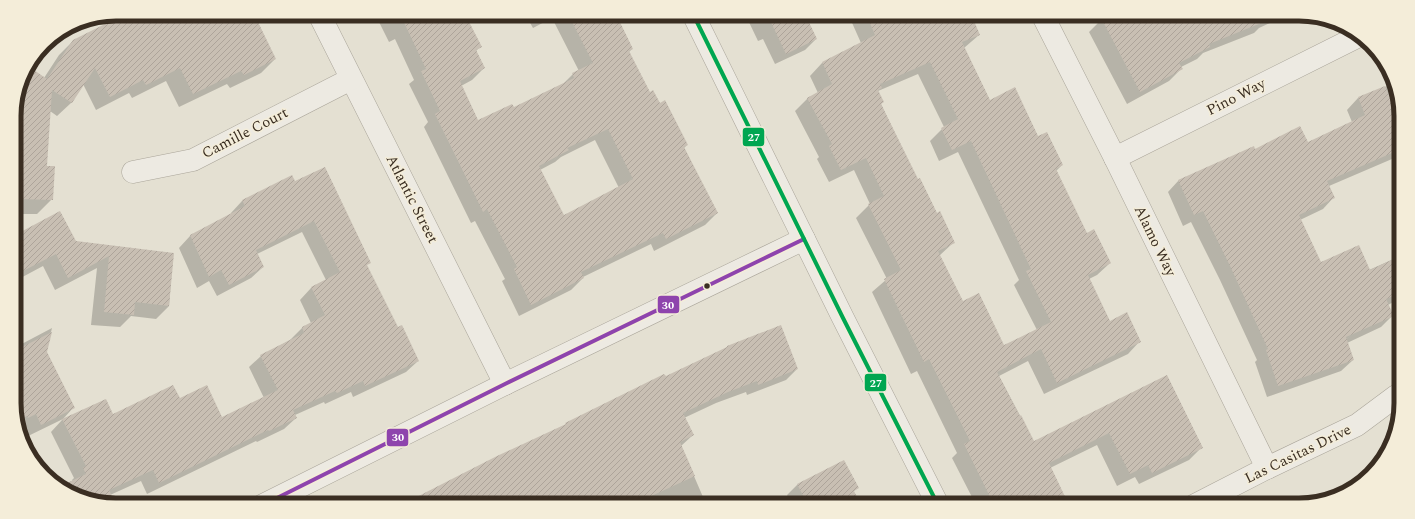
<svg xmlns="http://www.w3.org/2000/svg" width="1415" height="519" font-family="Spectral,serif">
  <defs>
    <pattern id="building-hatch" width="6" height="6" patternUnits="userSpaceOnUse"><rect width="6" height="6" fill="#c8bfb3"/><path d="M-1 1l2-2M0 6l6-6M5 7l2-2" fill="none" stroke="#ada49a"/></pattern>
  </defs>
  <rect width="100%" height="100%" fill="#e4e0d2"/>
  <g fill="#0003" fill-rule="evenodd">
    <path d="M127,14H254L275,59L261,73L230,88L227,84L179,107L166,81L132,98L129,93L96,110L83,84L71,103L57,116L50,111L46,167L52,199L37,214H15L14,133H21L44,78L59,55L73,41Z"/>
    <path d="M375,14H464L480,47L476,51L484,68L472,80L461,86L478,122L514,108L562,85L573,74L579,71L552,18L533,28L525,14H615L632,49L629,52L649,93L659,104L687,145L684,148L717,213L705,225L654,251L651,244L583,277V278L571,290L519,316L502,281L505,279L475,221L471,223L424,127L428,122L409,84L414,80L395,39L389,42ZM595,140L619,188L563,216L540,170L555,162L561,157Z"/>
    <path d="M751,14H804L816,39L805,50L775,64L763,39L758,41L747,18Z"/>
    <path d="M851,14H970L979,35L964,48L989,101L1038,137L1062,165L1056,171L1086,234L1110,263L1097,275L1089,279L1110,322L1140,341L1128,354L1044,394L1028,361L999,376L1034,442L1166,377L1202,447L1189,460L1139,484L1135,477L1117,486L1097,445L1050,468L1068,505H976L952,458L957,453L917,371L911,374L872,292L887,279L856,218L870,204L854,170L829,182L817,159L819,157L795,111L808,98L818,93L810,76L822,63L861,43L849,16ZM918,74L944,127L930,141L939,161L958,152L1019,280L1014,285L1037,330L1004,346L962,303L939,256L954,242L917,181L881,104L878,91Z"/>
    <path d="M1112,14H1289L1259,28L1254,33L1203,53L1197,59L1181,67V69L1169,81L1127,104L1089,32L1102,19Z"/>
    <path d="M1392,84L1400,103L1399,156L1329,186L1334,197L1323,209L1300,220L1321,263L1369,270L1398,257L1397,300L1388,305L1393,315L1381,327L1347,343L1353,360L1341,371L1267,397L1255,362L1257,360L1220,280L1191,222L1183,226L1168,192L1179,180L1254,150L1307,143L1352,122L1347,110L1358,98Z"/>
    <path d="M292,176L295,183L366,266L398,329L418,361L406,372L353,397L351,392L325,404L324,402L295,415L296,418L284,429L257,442L256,441L147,494L141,481L110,495L84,500L64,486L73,482L72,480L74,478L51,432L62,420L105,400L112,415L179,399L222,419L264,398L249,367L261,356L290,340L302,328L311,323L300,300L311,288L326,280L302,232L257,254L263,267L251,278L217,296L209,281L197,288L179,248L190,236L231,214V213L242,201Z"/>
    <path d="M1399,212L1398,224L1395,216Z"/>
    <path d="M60,213L75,242L173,254L169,306L156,319L131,316L120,327L91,325L97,268L55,290L43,266L15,281V236Z"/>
    <path d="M52,328L46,352L73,408L63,419L24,438L16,422V347Z"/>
    <path d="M727,347L797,369L786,380L747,395L746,392L716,403L684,418L693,435L681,446L703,497L750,498L765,505H627L564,426L664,375L665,378L725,349Z"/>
    <path d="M1370,471L1361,484L1352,487V486L1363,474Z"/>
    <path d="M798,484L857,488L853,492L860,505H792L787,495Z"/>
  </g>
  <g fill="url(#building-hatch)" fill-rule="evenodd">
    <path d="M125,14H254L276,59L244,75L241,71L193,94L180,68L146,85L143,80L110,97L95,68L72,103L52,90L47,166H55L53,200L19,199L21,171H15L14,109L24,71L28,66L47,79L73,40Z"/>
    <path d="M400,14H465L482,47L476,50L485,68L460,81L478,120L512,104L514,107L574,78L572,73L593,63L568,14H616L633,49L629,51L650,92L653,90L660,103L665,100L688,145L684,147L718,213L666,239L663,233L581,272L584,278L531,305L514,269L517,267L487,209L483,212L435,114L440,111L421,71L426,69ZM608,129L633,179L564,215L539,166L569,150L567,148Z"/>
    <path d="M767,14H805L817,39L786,54Z"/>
    <path d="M866,14H971L980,35L962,42L990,100L1015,87L1038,136L1047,132L1063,165L1056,169L1087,233L1094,229L1111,263L1088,275L1110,321L1127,312L1141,342L1057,383L1041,349L997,372L1020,416L1021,415L1034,441L1167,375L1203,448L1152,473L1148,465L1130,474L1109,433L1049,463L1069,505H994L964,444L970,441L929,359L924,362L884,279L901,270L868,204L884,196L866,158L841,170L829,146L832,144L807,98L832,84L822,62L875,35ZM930,62L958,119L941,128L952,150L971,141L1031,269L1026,271L1051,322L1004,345L979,293L963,301L938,251L955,243L940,211L937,213L920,178L918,179L881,104L884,102L878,90L882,88L880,84Z"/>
    <path d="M1099,14H1281V15L1209,44L1210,47L1179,63L1183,69L1140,92Z"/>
    <path d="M1385,86L1400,121L1399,150L1327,181L1335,198L1299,215L1321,262L1359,245L1370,270L1398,257V294L1386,299L1394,316L1346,337L1354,360L1278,386L1266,350L1268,349L1231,268L1203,211L1194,215L1178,180L1254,146L1255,149L1300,126L1308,142L1365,115L1358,97Z"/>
    <path d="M325,167L371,263L367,265L398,327L402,325L419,361L365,386L363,381L337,393L335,391L293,410L297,418L269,431L268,430L159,483L153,470L109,490L116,505L84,500L63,485L86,474L83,468L86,466L62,419L106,399L113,414L173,385L180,398L207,385L222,417L278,390L260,355L304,333L302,327L325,315L311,287L340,272L314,221L256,250L264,267L229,285L221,270L209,277L190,235L245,206L242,200L292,175L295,181Z"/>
    <path d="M60,211L76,241L174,253L169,306L135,302L134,315L104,312L109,256L68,278L56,254L23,271L15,256V235Z"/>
    <path d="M781,325L798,369L758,385L757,381L728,392L683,413L694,435L680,442L695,476L647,498L650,505H401L497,456L566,424L565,423L664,374L666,376L727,347V346Z"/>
    <path d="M52,332L47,352L75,408L41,425L36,414L28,418L27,416L16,422V350Z"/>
    <path d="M844,460L859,488L854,491L861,505H808L797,484Z"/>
  </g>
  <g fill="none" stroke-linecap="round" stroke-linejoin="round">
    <g stroke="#aaa59a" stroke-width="23">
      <g id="minor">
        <path d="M319,14L505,384"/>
        <path d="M1042,14L1115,158L1267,468"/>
        <path d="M1115,158L1357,37"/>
        <path d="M133,172L193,160L351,79"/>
        <path d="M1195,505L1267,468L1357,425L1396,396"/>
      </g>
    </g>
    <g stroke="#aaa59a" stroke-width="23">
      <g id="tertiary">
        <path d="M693,14L843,318L938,505"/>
        <path d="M263,505L505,384L804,239"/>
      </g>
    </g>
    <use href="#minor" stroke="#edeae2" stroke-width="22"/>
    <use href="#tertiary" stroke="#edeae2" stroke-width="22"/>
    <g stroke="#f4edd9" stroke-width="7">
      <path id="bus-1" d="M263,505L505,384L804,239"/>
    </g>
    <g stroke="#f4edd9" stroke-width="7">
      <path id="bus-2" d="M693,14L843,318L938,505"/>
    </g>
    <use href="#bus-1" stroke="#8e44ad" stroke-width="4"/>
    <use href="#bus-2" stroke="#00a651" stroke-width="4"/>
  </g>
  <circle fill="#3a2e22" stroke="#f4edd9" stroke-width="1.5" cx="707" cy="286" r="3.5"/>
  <g text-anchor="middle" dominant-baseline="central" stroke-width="3" stroke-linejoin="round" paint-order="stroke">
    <g font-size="15" fill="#3a2e22" stroke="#f4edd9">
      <text transform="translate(1236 97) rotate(-27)">Pino Way</text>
      <text transform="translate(245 133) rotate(-27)">Camille Court</text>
      <text transform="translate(412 199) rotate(63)">Atlantic Street</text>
      <text transform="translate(1155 241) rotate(64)">Alamo Way</text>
      <text transform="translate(1298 454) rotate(-26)">Las Casitas Drive</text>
    </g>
  </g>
  <path d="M0 0H1415V519H0ZM116 21H1299A95 95 0 0 1 1394 116V403A95 95 0 0 1 1299 498H116A95 95 0 0 1 21 403V116A95 95 0 0 1 116 21Z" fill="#f4edd9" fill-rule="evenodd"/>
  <path fill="none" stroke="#3a2e22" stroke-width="5" d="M116 21H1299A95 95 0 0 1 1394 116V403A95 95 0 0 1 1299 498H116A95 95 0 0 1 21 403V116A95 95 0 0 1 116 21Z"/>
  <g stroke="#f4edd9" stroke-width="1.5">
    <rect x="742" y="127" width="23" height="20" rx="4" fill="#00a651"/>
    <rect x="657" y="295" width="23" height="19" rx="4" fill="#8e44ad"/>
    <rect x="864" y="373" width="23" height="19" rx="4" fill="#00a651"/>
    <rect x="386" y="428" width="23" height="19" rx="4" fill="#8e44ad"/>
  </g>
  <g font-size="11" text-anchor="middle" font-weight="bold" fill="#fff">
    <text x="754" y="141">27</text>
    <text x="668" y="309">30</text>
    <text x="876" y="387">27</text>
    <text x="398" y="441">30</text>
  </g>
</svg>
